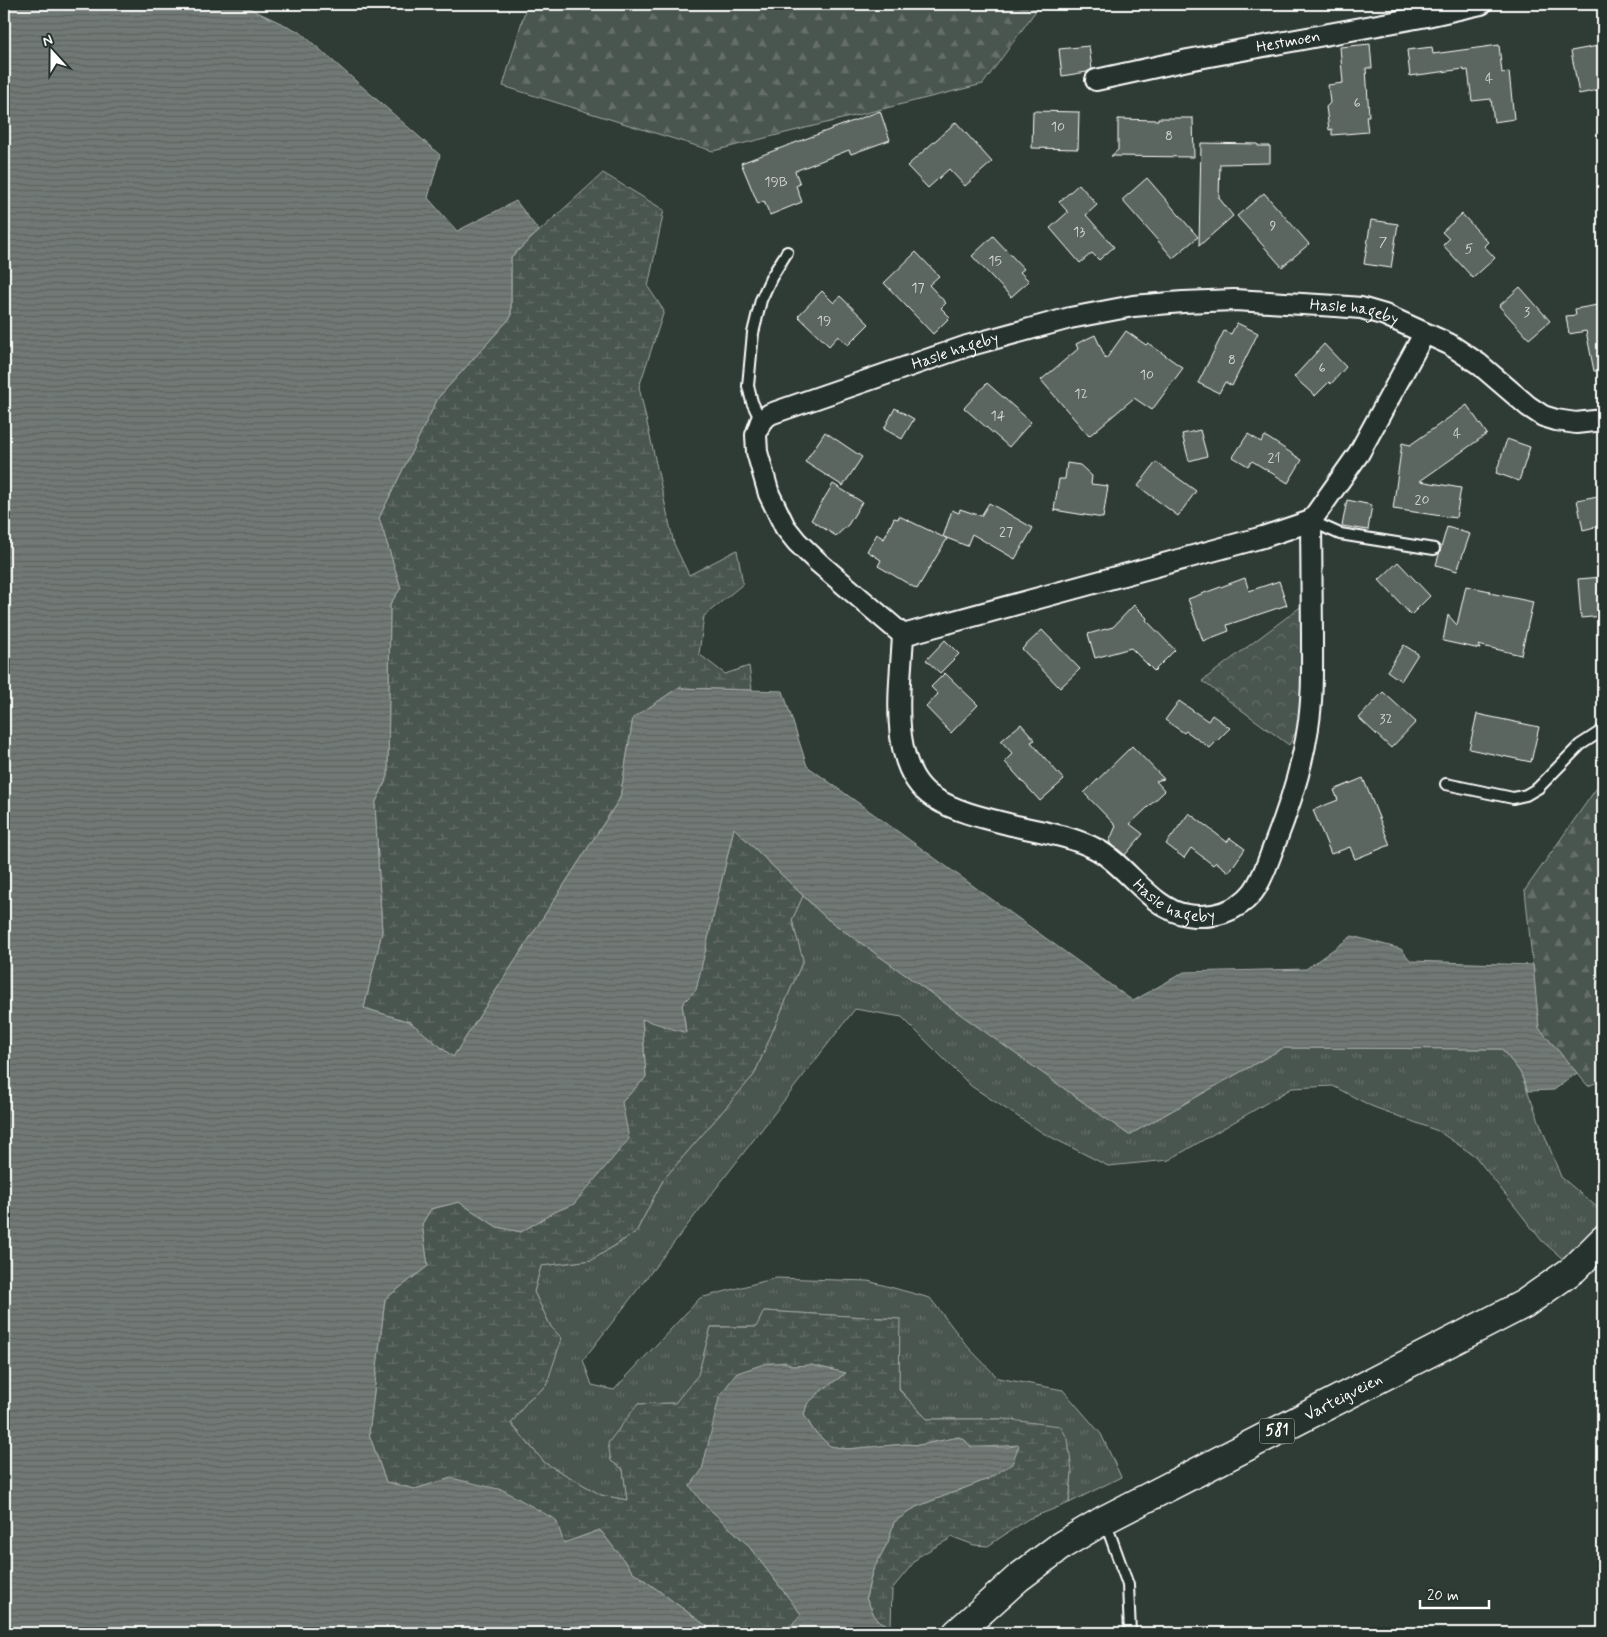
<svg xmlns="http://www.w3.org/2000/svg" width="1607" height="1637" font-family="Mynerve,sans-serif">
  <defs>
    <pattern id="grass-tufts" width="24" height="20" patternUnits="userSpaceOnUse" patternTransform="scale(1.25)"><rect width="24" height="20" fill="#4a544f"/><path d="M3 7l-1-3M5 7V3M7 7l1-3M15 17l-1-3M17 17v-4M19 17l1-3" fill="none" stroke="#656e69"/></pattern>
    <pattern id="forest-firs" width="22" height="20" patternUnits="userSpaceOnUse" patternTransform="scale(1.25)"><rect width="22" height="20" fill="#4a544f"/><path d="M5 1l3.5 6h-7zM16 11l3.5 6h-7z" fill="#656e69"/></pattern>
    <pattern id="wetland-marsh" width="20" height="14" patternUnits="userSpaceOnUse" patternTransform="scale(1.25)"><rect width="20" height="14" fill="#4a544f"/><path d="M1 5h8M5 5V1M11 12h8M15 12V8" fill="none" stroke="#656e69"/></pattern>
    <pattern id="park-crowns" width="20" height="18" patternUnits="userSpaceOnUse" patternTransform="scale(1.25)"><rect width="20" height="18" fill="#4a544f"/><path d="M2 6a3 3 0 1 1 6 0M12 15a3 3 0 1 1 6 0" fill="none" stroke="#656e69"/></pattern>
    <pattern id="water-rules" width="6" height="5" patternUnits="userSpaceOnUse" patternTransform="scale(1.25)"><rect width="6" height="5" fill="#707975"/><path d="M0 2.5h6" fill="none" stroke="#5e6260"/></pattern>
  </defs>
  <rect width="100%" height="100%" fill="#2f3b35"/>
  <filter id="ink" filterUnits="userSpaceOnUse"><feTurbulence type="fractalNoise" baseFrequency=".02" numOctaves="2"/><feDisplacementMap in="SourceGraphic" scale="10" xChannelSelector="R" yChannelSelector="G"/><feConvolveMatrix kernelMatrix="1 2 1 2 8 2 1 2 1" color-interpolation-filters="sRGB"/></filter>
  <g filter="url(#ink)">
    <path fill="url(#grass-tufts)" stroke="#a4aaa7" d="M803,896L826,918L1129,1135L1283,1048L1502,1049L1520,1072L1561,1177L1603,1212V1223L1563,1259L1542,1241L1475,1156L1438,1131L1371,1106L1333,1086L1292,1088L1169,1160L1108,1166L1043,1133L971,1086L902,1017L855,1009L583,1360L592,1385L614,1390L700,1298L776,1278L868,1281L930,1298L968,1347L998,1378L1063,1390L1101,1434L1121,1477L1069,1503L1072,1472L1003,1419H927L899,1389V1319L764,1311L757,1327H711L698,1376L675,1403L638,1404L611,1461L623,1469L627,1500L601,1495L545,1463L511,1423L528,1400L546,1386L551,1327L534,1292L541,1266L592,1260L636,1232L663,1180L754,1075L803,960L792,920Z"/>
    <g fill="url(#forest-firs)" stroke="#a4aaa7">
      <path d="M527,4H1022L1037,9L983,84L713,151L503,86Z"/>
      <path d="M1603,779V1080L1588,1086L1539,1028L1525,890Z"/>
    </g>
    <g fill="url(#wetland-marsh)" stroke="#a4aaa7">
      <path d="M603,173L664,210L648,287L664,311L639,387L674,544L689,575L737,550L743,584L704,616L699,654L725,674L749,666L752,690L678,688L633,718L620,798L453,1057L410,1022L364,1008L382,932L375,804L388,776L390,604L401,588L379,518L438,398L511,317V257Z"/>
      <path d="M734,828L803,896L792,920L803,960L754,1075L663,1180L636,1232L592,1260L541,1266L534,1292L551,1327L562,1338L546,1386L528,1400L511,1424L545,1463L601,1495L627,1500L623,1469L611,1461L608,1443L638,1404L675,1403L698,1375L711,1327H756L764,1311L900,1319L899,1390L927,1419H1003L1060,1426L1068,1439L1072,1472L1069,1503L1028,1519L988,1546L974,1545L953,1537L919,1556L892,1589L891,1627L876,1619L866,1598L872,1572L888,1542L894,1522L916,1507L988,1479L1018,1445L970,1448L966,1441L959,1437L919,1445L906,1444L847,1449L830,1446L814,1431L804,1415L807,1404L821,1391L846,1373L811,1365L792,1366L708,1448L702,1470L701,1501L747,1544L801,1614L791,1626L796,1633H716L632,1571L600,1530L564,1543L451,1478L415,1489L386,1482L369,1434L385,1299L428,1266L422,1224L431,1209L459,1202L497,1227L521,1232L554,1212L574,1204L622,1102L646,1077L642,1018L686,1032L682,1004L696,989Z"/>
    </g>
    <path fill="url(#park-crowns)" stroke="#a4aaa7" d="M1303,605L1300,708L1297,730L1289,745L1202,681Z"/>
    <g fill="url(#water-rules)" stroke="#a9afac">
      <path d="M4,4H240L300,32L440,155L428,198L457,231L516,201L539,231L511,257V317L438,398L379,518L401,588L390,604L388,776L375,804L382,932L364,1008L410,1022L453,1057L620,798L633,718L678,688L783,691L807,766L1133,1001L1184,972L1306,969L1352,936L1401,949L1411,961L1533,965L1539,1028L1577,1073L1554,1090L1528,1091L1520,1072L1502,1049L1283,1048L1129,1135L826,918L734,828L696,990L682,1004L686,1033L642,1019L646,1077L622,1102L629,1139L574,1204L554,1212L521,1232L497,1227L459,1202L431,1209L422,1224L428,1266L385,1299L369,1434L386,1482L415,1489L451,1478L503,1490L556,1520L564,1543L600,1530L632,1571L716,1633H4Z"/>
      <path d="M785,1362L792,1366L811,1365L846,1373L821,1391L807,1404L804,1415L814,1431L830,1446L847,1449L906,1444L919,1445L959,1437L966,1441L971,1447H1009L1019,1445L1012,1464L988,1479L916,1507L894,1522L888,1542L872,1572L866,1598L876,1619L891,1627V1633H796L791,1626L801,1614L747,1544L701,1501L690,1486L702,1470L719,1398L729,1383L737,1373L764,1364Z"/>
    </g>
    <g fill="#5b6661" stroke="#fff">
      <path d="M1370,44L1372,68H1366L1369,116H1366L1368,132L1332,135V129L1329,130L1326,107L1330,103L1328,85L1343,83L1340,47Z"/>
      <path d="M1499,45L1502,73L1509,72L1514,119L1494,122L1491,99L1472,101L1468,70L1464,71V69L1410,76L1407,50L1432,47L1433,54Z"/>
      <path d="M1603,45V89L1579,94L1571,51Z"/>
      <path d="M1089,46L1092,69L1087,72L1062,76L1059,49Z"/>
      <path d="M880,111L890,140L851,154L849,150L795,171L800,184L796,186L802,202L770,215L764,201L758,204L741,163Z"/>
      <path d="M1033,111L1079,112L1078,149L1032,148Z"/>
      <path d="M1158,118H1193L1194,157L1111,156L1118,150V119L1158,120Z"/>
      <path d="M956,122L992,162L965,186L949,169L928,188L907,166Z"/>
      <path d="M1201,143L1258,144V146H1270V163L1220,164L1219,198L1233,216L1199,246Z"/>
      <path d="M1147,178L1198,237L1173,258L1122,200Z"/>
      <path d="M1079,184L1097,205L1086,215L1114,247L1099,260L1092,253L1080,263L1050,228L1068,212L1059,202Z"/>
      <path d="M1264,193L1309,244L1282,267L1237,216Z"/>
      <path d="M1462,214L1488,242L1484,246L1495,258L1473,278L1443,245L1449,239L1442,232Z"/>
      <path d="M1371,220L1398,224L1391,268L1364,264Z"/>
      <path d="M993,236L1024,269L1020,272L1029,281L1011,297L972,256Z"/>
      <path d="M916,252L939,276L929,285L946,303L941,308L950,317L933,334L884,283Z"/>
      <path d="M1520,287L1550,321L1529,339L1499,306Z"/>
      <path d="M822,291L834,303L840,296L869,324L848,345L838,336L829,346L798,316Z"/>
      <path d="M1603,304V371H1594L1586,331L1569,334L1566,316L1576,315L1575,309Z"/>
      <path d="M1237,323L1258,333L1232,386L1225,382L1219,393L1198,383L1224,331L1231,334Z"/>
      <path d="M1126,331L1146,345L1148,343L1183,368L1152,410L1134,398L1089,436L1041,380L1078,349L1076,344L1095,335L1106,359Z"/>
      <path d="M1324,344L1346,367L1331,384L1329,382L1315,396L1294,377Z"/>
      <path d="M987,383L1031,422L1009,447L964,408Z"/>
      <path d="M1467,405L1487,434L1420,481L1461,488L1456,518L1393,509L1402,443L1410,445Z"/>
      <path d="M895,408L914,419L902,439L884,429Z"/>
      <path d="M1200,430L1207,456L1189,461L1182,434Z"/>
      <path d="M825,432L862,457L843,486L805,462Z"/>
      <path d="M1248,434L1261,442L1265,436L1302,460L1288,483L1252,461L1248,466L1233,457Z"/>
      <path d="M1507,439L1530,447L1519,481L1496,473Z"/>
      <path d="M1156,462L1196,491L1178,516L1138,486Z"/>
      <path d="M1067,463L1080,465L1092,476L1091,484L1108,486L1103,518L1054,510L1059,479H1065Z"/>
      <path d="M833,484L862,502L848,525L836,536L811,520Z"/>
      <path d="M1603,495V525L1583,530L1577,500Z"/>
      <path d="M1347,500L1372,505L1368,530L1342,526Z"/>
      <path d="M989,503L1033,528L1015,559L972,534L967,546L944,537L947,539L917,589L878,566L881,560L867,551L877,534L884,539L894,518L898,519L899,516L943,537L952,510L959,513L960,509L981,516Z"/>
      <path d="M1447,527L1470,534L1457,571L1436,565Z"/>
      <path d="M1398,562L1430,596L1411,615L1379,580Z"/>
      <path d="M1603,577V616L1581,618L1578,579Z"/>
      <path d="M1245,578L1249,591L1279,581L1287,605L1227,625L1229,631L1203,641L1188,599Z"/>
      <path d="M1466,586L1490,591V593L1533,602L1521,655L1478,645L1480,649L1443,641L1448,615L1457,625Z"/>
      <path d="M1134,605L1147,618L1146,620L1175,650L1154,671L1131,648L1095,658L1088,634L1113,627Z"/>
      <path d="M1042,630L1080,669L1060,688L1022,649Z"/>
      <path d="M945,640L959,654L940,673L926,660Z"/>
      <path d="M1404,645L1418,654L1401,681L1387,671Z"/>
      <path d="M945,673L978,705L951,733L926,707L938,694L931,687Z"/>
      <path d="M1383,692L1416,722L1391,748L1359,718Z"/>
      <path d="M1179,701L1208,721L1212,715L1230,728L1210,748L1186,731L1184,733L1165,720Z"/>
      <path d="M1477,714L1539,727L1531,762L1469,749Z"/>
      <path d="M1021,724L1035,740L1031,742L1064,780L1040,801L1005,762L1013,754L1001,741Z"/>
      <path d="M1132,746L1164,779L1156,781L1165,791L1130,824L1143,834L1125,855L1109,842L1116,826L1084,793Z"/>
      <path d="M1363,778L1390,845L1355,859L1350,847L1331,854L1313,810L1338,800L1334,790Z"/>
      <path d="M1189,813L1227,842L1230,838L1245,849L1229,872L1216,862L1213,865L1191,848L1184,858L1166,844Z"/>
    </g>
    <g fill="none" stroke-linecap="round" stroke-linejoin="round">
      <g stroke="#fff" stroke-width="14">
        <g id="lane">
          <path d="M761,421L752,402L748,386L753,333L761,300L771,278L787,252"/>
          <path d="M1311,521L1340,534L1434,549"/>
          <path d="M1446,784L1513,798L1526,795L1538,788L1580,745L1603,730"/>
          <path d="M1105,1521L1128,1585L1130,1633"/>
        </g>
      </g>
      <g stroke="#fff" stroke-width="24">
        <g id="street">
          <path id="s1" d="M1096,80L1188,60L1427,16L1481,4"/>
          <path id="s2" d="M1424,334L1359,453L1311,521L1263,537L903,635L819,563L797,542L785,527L769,494L757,452L756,435L761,421L770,414L967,346L1070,318L1133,306L1183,302L1234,300L1336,306L1361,308L1385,315L1449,344L1479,364L1528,406L1543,416L1556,420L1576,423L1603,420"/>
          <path id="s3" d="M903,635C901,683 886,768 934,798C958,813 989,819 1016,826C1043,832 1071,836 1096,849C1127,865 1152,910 1187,915C1212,919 1237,912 1253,892C1263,879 1268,861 1274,846C1289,808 1302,768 1308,728C1313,697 1312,666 1312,636C1312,598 1311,559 1311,521"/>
        </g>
      </g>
      <g stroke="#fff" stroke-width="31">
        <g id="primary">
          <path id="s4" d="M957,1633L1018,1578L1062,1545L1104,1520L1524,1304L1574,1269L1603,1240"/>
        </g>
      </g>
      <use href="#lane" stroke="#26332d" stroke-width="10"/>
      <use href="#street" stroke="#26332d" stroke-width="20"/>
      <use href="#primary" stroke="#26332d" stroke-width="28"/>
    </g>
  </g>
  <g text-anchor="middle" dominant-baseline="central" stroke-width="4.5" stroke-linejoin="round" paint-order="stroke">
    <g font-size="14" fill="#d6d9d8">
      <text x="1489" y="79">4</text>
      <text x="1357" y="103">6</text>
      <text x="1058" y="127">10</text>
      <text x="1169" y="136">8</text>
      <text x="776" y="182">19B</text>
      <text x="1273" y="226">9</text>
      <text x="1079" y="232">13</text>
      <text x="1383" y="242">7</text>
      <text x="1469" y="249">5</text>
      <text x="995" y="261">15</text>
      <text x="918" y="288">17</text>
      <text x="1527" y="312">3</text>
      <text x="824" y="321">19</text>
      <text x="1232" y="360">8</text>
      <text x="1322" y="368">6</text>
      <text x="1147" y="375">10</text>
      <text x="1081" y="394">12</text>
      <text x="998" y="416">14</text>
      <text x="1457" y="434">4</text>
      <text x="1274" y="458">21</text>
      <text x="1422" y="500">20</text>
      <text x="1006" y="532">27</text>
      <text x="1386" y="719">32</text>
    </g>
    <rect fill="#26332d" stroke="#bec2c0" stroke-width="1" x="1259.5" y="1418.5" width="35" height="25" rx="4"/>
    <g font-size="15" font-weight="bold" fill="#fff">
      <text x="1277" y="1431">581</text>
    </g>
    <g font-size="16" fill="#fff" stroke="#26332d">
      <text stroke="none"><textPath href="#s1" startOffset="196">Hestmoen</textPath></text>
      <text stroke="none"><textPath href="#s2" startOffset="1528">Hasle hageby</textPath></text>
      <text stroke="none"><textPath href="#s2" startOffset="1122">Hasle hageby</textPath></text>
      <text stroke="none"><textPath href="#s3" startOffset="441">Hasle hageby</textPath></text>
      <text stroke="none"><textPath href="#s4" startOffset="455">Varteigveien</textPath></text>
    </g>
  </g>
  <rect width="1607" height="1637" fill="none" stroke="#26332d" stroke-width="20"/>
  <rect x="10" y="10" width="1587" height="1617" fill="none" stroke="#fff" stroke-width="2" filter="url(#ink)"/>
  <g transform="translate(52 52) rotate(339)" stroke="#26332d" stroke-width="4" paint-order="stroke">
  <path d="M0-4L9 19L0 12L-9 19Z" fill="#ffffff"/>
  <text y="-8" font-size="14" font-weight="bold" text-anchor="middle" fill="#ffffff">N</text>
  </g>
  <path d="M1420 1600v8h69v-8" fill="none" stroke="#ffffff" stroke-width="2.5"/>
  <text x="1427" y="1600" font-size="15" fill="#ffffff" stroke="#26332d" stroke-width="4" paint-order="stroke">20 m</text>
</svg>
